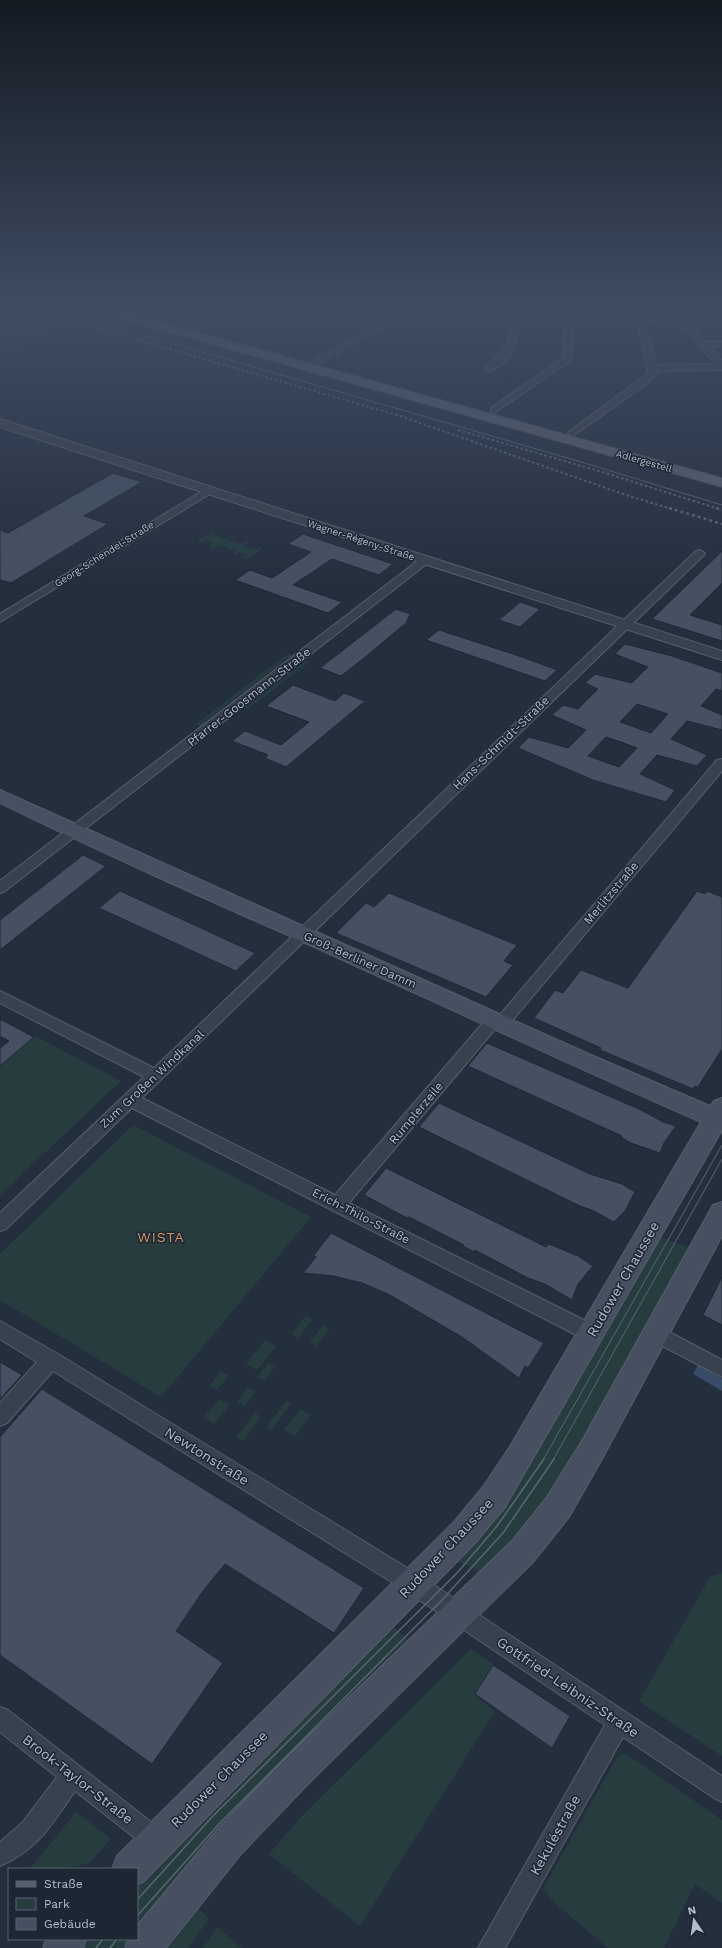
<svg xmlns="http://www.w3.org/2000/svg" width="722" height="1948" font-family="'Work Sans',sans-serif">
  <rect width="100%" height="100%" fill="#242f3e"/>
  <g fill="#263c3f">
    <path d="M0,310H14L67,325L0,355Z"/>
    <path d="M112,310H121L297,359L242,346Z"/>
    <path d="M324,366L489,412L485,415L321,368Z"/>
    <path d="M217,531L213,534L226,539L231,536L233,537L229,540L241,544L246,541L249,542L244,546L256,550L261,547L262,549L246,559L243,558L247,555L240,552L235,555L232,554L236,551L218,545L213,548L209,546L213,543L205,540L199,543L198,540L212,532Z"/>
    <path d="M289,653L294,656L289,657L277,666L280,667L275,668L263,677L266,678L260,679L248,688L251,689L246,690L234,699L236,701H231L219,711L221,712L216,713L203,723L206,724L202,727L196,724Z"/>
    <path d="M303,660L309,662L248,709L243,707L245,704L248,705L260,696L258,695L260,693L263,694L275,685L272,683H278L289,673L287,672H292L303,663L301,661Z"/>
    <path d="M35,1036L121,1081L0,1195V1066Z"/>
    <path d="M133,1125L311,1217L161,1397L0,1300V1254Z"/>
    <path d="M658,1236L692,1249L539,1516L486,1575L452,1559Z"/>
    <path d="M306,1315L313,1319L298,1338L291,1334Z"/>
    <path d="M323,1325L330,1328L316,1346L310,1342Z"/>
    <path d="M265,1340L276,1346L257,1370L246,1364Z"/>
    <path d="M268,1363L275,1367L264,1381L257,1377Z"/>
    <path d="M221,1371L229,1376L217,1390L209,1386Z"/>
    <path d="M249,1387L256,1392L245,1406L237,1402Z"/>
    <path d="M219,1399L230,1405L214,1424L204,1417Z"/>
    <path d="M286,1401L291,1404L271,1430L266,1427Z"/>
    <path d="M300,1409L311,1415L295,1436L284,1430Z"/>
    <path d="M255,1413L261,1417L243,1441L236,1437Z"/>
    <path d="M722,1573V1756L639,1701L710,1577Z"/>
    <path d="M389,1622L413,1645L137,1937V1880Z"/>
    <path d="M471,1649L494,1665L475,1696L495,1711L360,1926L269,1854L302,1816Z"/>
    <path d="M625,1753L722,1820V1903L695,1884L664,1948H608L557,1905L543,1889L614,1762L620,1755Z"/>
    <path d="M76,1812L111,1839L89,1863L60,1869H30Z"/>
    <path d="M198,1908L209,1919L188,1948H168Z"/>
    <path d="M217,1927L242,1948H203Z"/>
    <path d="M85,1939H135L128,1948H77Z"/>
  </g>
  <path fill="#394c67" d="M698,1365L722,1379V1391L693,1374Z"/>
  <g fill="#455162" stroke="#1f2835" fill-rule="evenodd">
    <path d="M113,473L142,482L84,516L108,524L11,583L0,580V530L8,533Z"/>
    <path d="M303,534L393,564L379,575L332,559L293,585L342,602L328,613L235,580L250,570L272,578L311,552L288,544Z"/>
    <path d="M722,551V583L690,615L722,625V641L652,619Z"/>
    <path d="M520,602L540,609L520,627L499,620Z"/>
    <path d="M396,609L410,614L406,623L364,658L341,676L320,668Z"/>
    <path d="M439,630L522,657L557,670L545,681L426,640Z"/>
    <path d="M625,644L672,656L722,673V691L716,689L701,706L722,715V730L687,721L671,739L707,755L697,766L657,755L640,774L675,790L666,802L593,780L518,748L529,737L568,748L586,730L552,715L563,705L578,709L598,689L585,683L595,674L632,683L648,667L615,654ZM637,704L668,714L651,733L620,722ZM606,737L621,742L637,748L619,767L588,756Z"/>
    <path d="M293,685L335,701L344,693L365,701L286,767L265,758L268,755L232,741L245,731L281,745L309,722L266,706Z"/>
    <path d="M83,855L106,866L0,950V920Z"/>
    <path d="M120,891L153,906L255,953L236,971L99,908Z"/>
    <path d="M697,891L705,894L707,891L722,897V1049L698,1087L695,1086L693,1089L600,1050L601,1048L534,1018L555,990L563,993L581,970L628,988Z"/>
    <path d="M389,893L517,945L504,961L513,965L486,997L336,933L366,903L374,907Z"/>
    <path d="M0,1019L34,1037L0,1066V1048L9,1041L0,1036Z"/>
    <path d="M487,1043L641,1110L663,1122L676,1126L664,1143L660,1153L631,1143L621,1137L622,1136L468,1066Z"/>
    <path d="M439,1103L590,1174L622,1184L635,1192L625,1211L614,1222L592,1210L580,1206L419,1127Z"/>
    <path d="M386,1168L546,1247L549,1244L578,1256L593,1266L578,1284L572,1300L545,1284L528,1278L475,1250L474,1252L463,1246L464,1245L409,1217L407,1218L364,1195Z"/>
    <path d="M331,1233L544,1343L528,1368L525,1366L519,1378L462,1337L388,1294L362,1283L334,1276L303,1273L316,1257L314,1255Z"/>
    <path d="M722,1277V1325L703,1315Z"/>
    <path d="M0,1362L22,1375L0,1399Z"/>
    <path d="M42,1389L364,1588L334,1633L225,1564L203,1591L176,1631L223,1663L152,1764L0,1655V1437Z"/>
    <path d="M493,1665L570,1716L552,1748L475,1694Z"/>
  </g>
  <g fill="none" stroke-linecap="round" stroke-linejoin="round">
    <g stroke="#565f6c" stroke-width="2">
      <g id="minor">
        <path d="M404,310H414L310,369L307,370L303,367Z"/>
        <path d="M455,310L565,313V310H573V313L640,316V310H646L648,317L677,321L682,317V310H690V318L684,323L690,325L705,342L722,341V347H710L722,361V370L657,371V373L649,382L573,436L568,433L570,431L648,373L637,321L573,318L572,356L570,361L494,413L491,412V408L563,358L565,317L521,316C519,337 512,365 488,372L484,369L485,367C506,352 510,342 513,316L459,312ZM645,322L673,325L684,329L716,364L656,365Z"/>
        <path d="M209,487L214,490L213,492L0,622V614Z"/>
        <path d="M700,550L705,553L704,555L142,1098L335,1195L488,1017L493,1016L498,1017L717,760L722,759V771L506,1028L501,1029L496,1028L349,1203L598,1327L600,1333L598,1339L591,1341L584,1339L132,1108L6,1229L0,1231V1213L144,1077L0,1003V991L154,1068L696,551Z"/>
        <path d="M424,558L428,559L429,561L428,563L5,891L0,893V881L420,559Z"/>
        <path d="M0,1321L58,1354L422,1577L722,1776V1802L714,1798L623,1737L505,1948H478L605,1725L406,1591L53,1371L7,1423L0,1426V1403L37,1362L0,1339Z"/>
        <path d="M656,1325L722,1360V1377L649,1339L647,1333L649,1327Z"/>
        <path d="M0,1707L8,1710L165,1833L169,1841L165,1849L157,1853L149,1849L75,1791C52,1824 38,1850 0,1866V1842L22,1823L57,1777L0,1732Z"/>
      </g>
    </g>
    <g stroke="#565f6c" stroke-width="2">
      <path id="tertiary" d="M0,419L722,651V660L0,427Z"/>
    </g>
    <g stroke="#565f6c" stroke-width="2">
      <g id="secondary">
        <path d="M0,790L591,1055L710,1106L714,1101L722,1098V1130L505,1507L476,1542L143,1882L137,1884V1869H112L117,1856L454,1522L483,1487L509,1448L701,1122C570,1065 440,1004 310,945C206,899 102,853 0,803Z"/>
        <path d="M722,1202V1236L603,1457L569,1517L534,1561L306,1786L241,1854L166,1948H125L128,1939H137V1926L217,1830L282,1762L512,1541L547,1497L583,1439L713,1205Z"/>
        <path d="M46,1939H86L83,1948H43Z"/>
      </g>
    </g>
    <g stroke="#414a57" stroke-width="2">
      <path id="primary" d="M99,310H117L722,478V487L101,313Z"/>
    </g>
    <use href="#minor" fill="#38414e" fill-rule="evenodd"/>
    <use href="#tertiary" fill="#38414e" fill-rule="evenodd"/>
    <use href="#secondary" fill="#465061" fill-rule="evenodd"/>
    <use href="#primary" fill="#56606e" fill-rule="evenodd"/>
    <g stroke="#5a6575" stroke-width="1">
      <path d="M57,310L578,461L722,505"/>
      <path d="M543,1460L722,1145"/>
      <path d="M553,1460L722,1159"/>
    </g>
    <g stroke="#5a6575" stroke-width="1.5">
      <path d="M137,1900L212,1817L458,1572L497,1526L544,1459"/>
      <path d="M137,1916L219,1824L441,1601L503,1533L554,1459"/>
      <path d="M96,1948L103,1939"/>
      <path d="M110,1948L117,1939"/>
    </g>
    <g stroke="#5a6575" stroke-width="2" stroke-dasharray="2.5 2.5" stroke-linecap="butt">
      <path d="M35,310L400,416L629,496L672,509"/>
      <path d="M458,430L602,472L719,509"/>
    </g>
    <g stroke="#5a6575" stroke-width="2.5" stroke-dasharray="3 3" stroke-linecap="butt">
      <path d="M669,508L722,524"/>
      <path d="M716,508L722,510"/>
    </g>
  </g>
  <linearGradient id="sky" x2="0" y2="1"><stop stop-color="#141a22"/><stop offset="0.53" stop-color="#3f4d63"/><stop offset="1" stop-color="#3f4d63" stop-opacity="0"/></linearGradient>
  <rect width="722" height="582" fill="url(#sky)"/>
  <g text-anchor="middle" dominant-baseline="central" stroke-width="3" stroke-linejoin="round" paint-order="stroke">
    <g font-size="10" fill="#b4bcc9" stroke="#1d2633">
      <text transform="translate(644 461) rotate(16)">Adlergestell</text>
      <text transform="translate(361 540) rotate(18)">Wagner-Régeny-Straße</text>
      <text transform="translate(104 554) rotate(-32)">Georg-Schendel-Straße</text>
    </g>
    <g font-size="12" fill="#b4bcc9" stroke="#1d2633">
      <text transform="translate(249 697) rotate(-38)">Pfarrer-Goosmann-Straße</text>
      <text transform="translate(501 743) rotate(-44)">Hans-Schmidt-Straße</text>
      <text transform="translate(611 893) rotate(-50)">Merlitzstraße</text>
      <text transform="translate(360 960) rotate(24)">Groß-Berliner Damm</text>
      <text transform="translate(152 1079) rotate(-43)">Zum Großen Windkanal</text>
      <text transform="translate(416 1113) rotate(-50)">Rumplerzeile</text>
      <text transform="translate(361 1216) rotate(27)">Erich-Thilo-Straße</text>
    </g>
    <g font-size="14" letter-spacing="1" fill="#d59563" stroke="#1d2633">
      <text x="161" y="1237">WISTA</text>
    </g>
    <g font-size="14" fill="#b4bcc9" stroke="#1d2633">
      <text transform="translate(623 1279) rotate(-60)">Rudower Chaussee</text>
      <text transform="translate(207 1456) rotate(32)">Newtonstraße</text>
      <text transform="translate(446 1548) rotate(-47)">Rudower Chaussee</text>
      <text transform="translate(568 1687) rotate(34)">Gottfried-Leibniz-Straße</text>
      <text transform="translate(78 1779) rotate(38)">Brook-Taylor-Straße</text>
      <text transform="translate(219 1779) rotate(-45)">Rudower Chaussee</text>
      <text transform="translate(555 1835) rotate(-61)">Kekuléstraße</text>
    </g>
  </g>
  <rect x="8" y="1868" width="130" height="72" fill="#1d2633" stroke="#59626f"/>
  <rect x="16" y="1881" width="20" height="6" fill="#56606e" stroke="#59626f"/>
  <text x="44" y="1888" font-size="12" fill="#b4bcc9">Straße</text>
  <rect x="16" y="1898" width="20" height="12" fill="#263c3f" stroke="#59626f"/>
  <text x="44" y="1908" font-size="12" fill="#b4bcc9">Park</text>
  <rect x="16" y="1918" width="20" height="12" fill="#455162" stroke="#59626f"/>
  <text x="44" y="1928" font-size="12" fill="#b4bcc9">Gebäude</text>
  <g transform="translate(694 1920) rotate(347)" stroke="#1d2633" stroke-width="3" paint-order="stroke">
  <path d="M0-3L7 15L0 10L-7 15Z" fill="#b4bcc9"/>
  <text y="-6" font-size="11" font-weight="bold" text-anchor="middle" fill="#b4bcc9">N</text>
  </g>
</svg>
